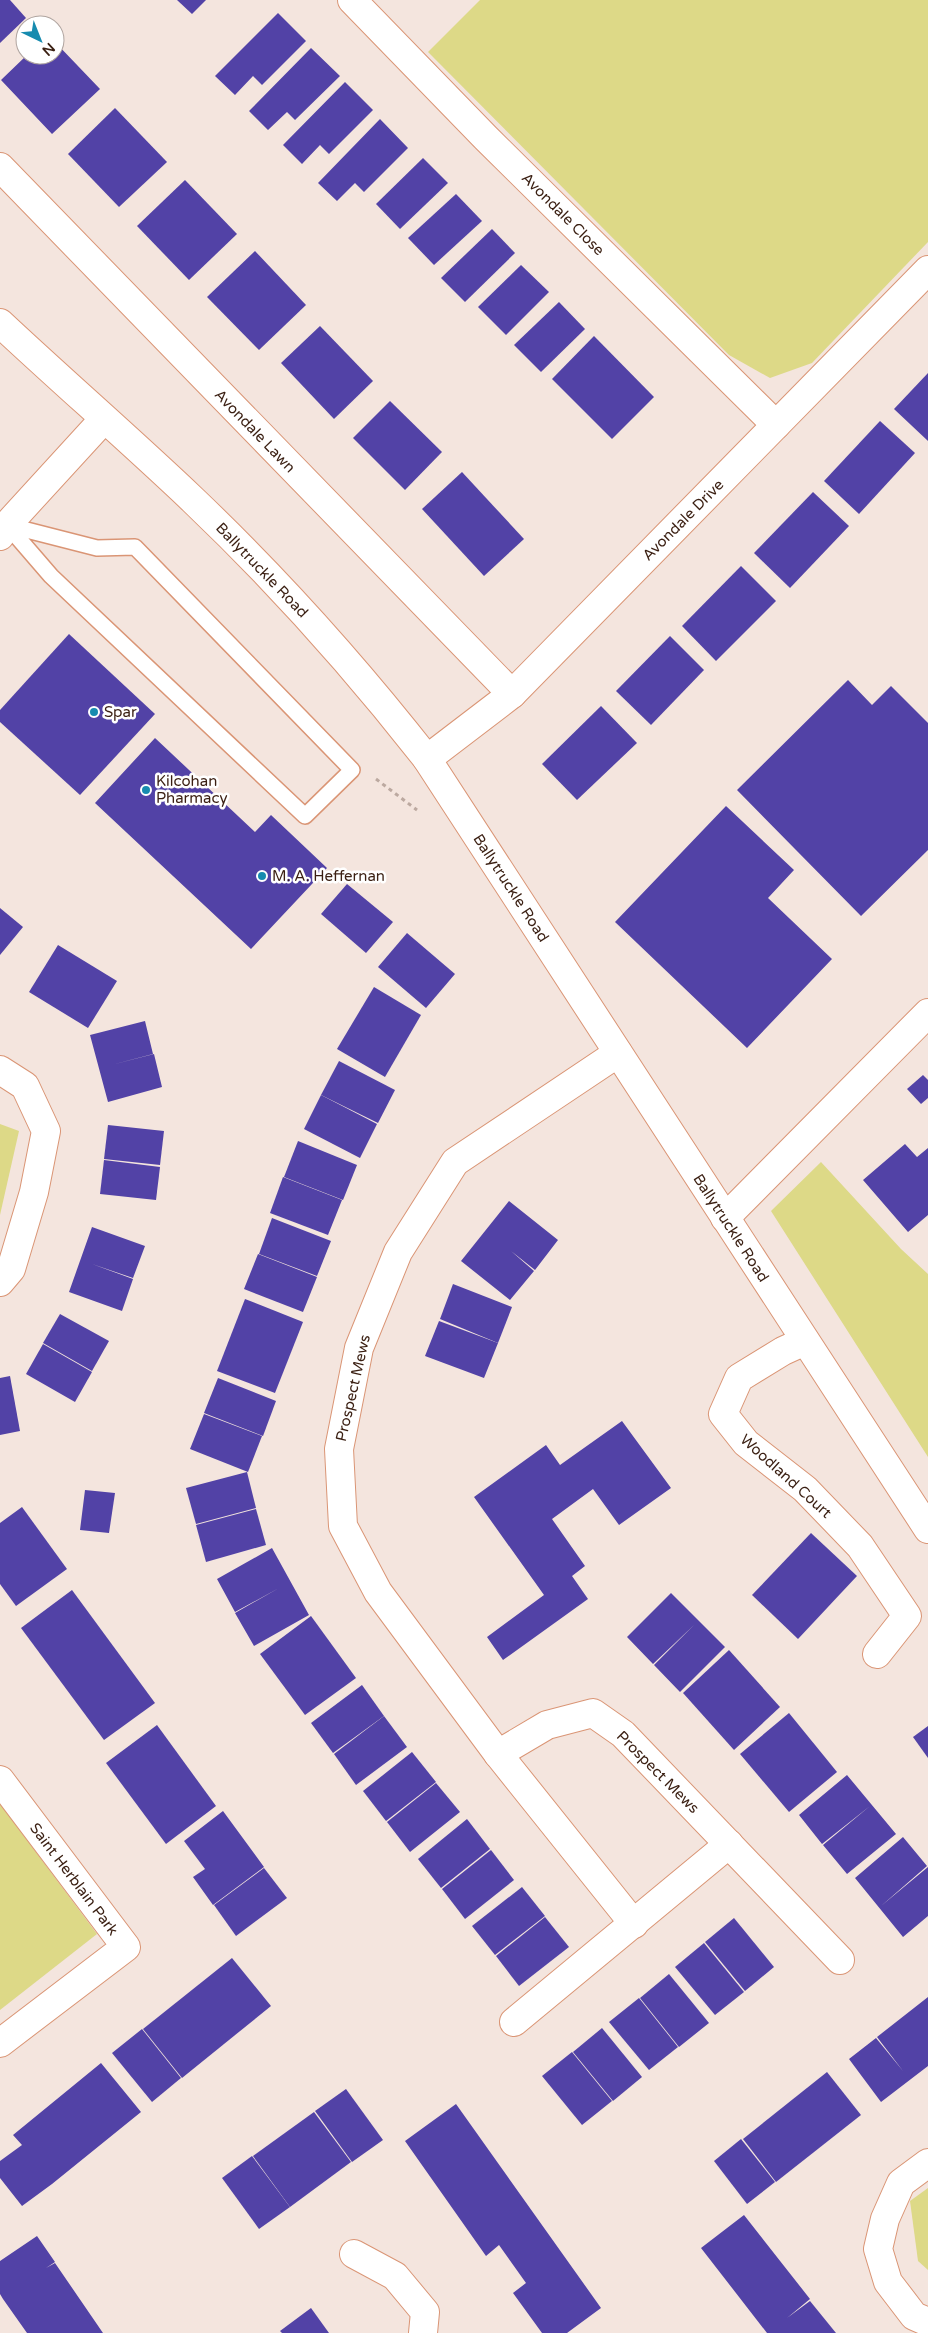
<svg xmlns="http://www.w3.org/2000/svg" width="928" height="2333" font-family="'Varela Round',sans-serif">
  <rect width="100%" height="100%" fill="#f4e5de"/>
  <g fill="#ddd987">
    <path d="M480,0H928V242L812,363L770,378L729,355L428,52Z"/>
    <path d="M0,1124L19,1131L0,1215Z"/>
    <path d="M821,1162L901,1249L928,1274V1457L771,1211Z"/>
    <path d="M0,1804L97,1934L0,2010Z"/>
    <path d="M928,2188V2270L918,2261L910,2201Z"/>
  </g>
  <g fill="#5242a6">
    <path d="M0,0H10L26,18L0,43Z"/>
    <path d="M177,0H206L192,14Z"/>
    <path d="M278,13L306,41L262,85L253,76L235,95L215,76Z"/>
    <path d="M55,42L100,89L52,134L1,80L27,55H55Z"/>
    <path d="M311,48L340,76L295,120L287,112L268,130L249,111Z"/>
    <path d="M345,82L373,110L329,154L320,145L302,164L283,145Z"/>
    <path d="M115,108L167,162L119,207L68,154Z"/>
    <path d="M380,119L408,148L364,192L355,183L337,201L318,183Z"/>
    <path d="M423,158L448,183L400,229L376,204Z"/>
    <path d="M185,180L237,234L189,280L137,226Z"/>
    <path d="M456,194L482,221L434,265L408,238Z"/>
    <path d="M492,229L515,253L465,302L441,278Z"/>
    <path d="M255,251L306,305L259,350L207,297Z"/>
    <path d="M521,265L549,292L506,335L478,307Z"/>
    <path d="M559,302L585,329L541,372L514,345Z"/>
    <path d="M320,326L373,381L334,419L281,363Z"/>
    <path d="M594,336L654,397L612,439L552,379Z"/>
    <path d="M928,373V441L894,409Z"/>
    <path d="M390,401L442,452L405,490L353,438Z"/>
    <path d="M880,421L915,453L859,514L824,481Z"/>
    <path d="M462,472L524,539L484,576L422,509Z"/>
    <path d="M813,492L849,526L790,588L754,553Z"/>
    <path d="M741,566L776,601L716,661L682,626Z"/>
    <path d="M69,634L155,714L80,795L0,722V710Z"/>
    <path d="M670,636L704,670L651,725L616,691Z"/>
    <path d="M848,680L872,705L891,686L928,723V850L861,916L737,790Z"/>
    <path d="M601,706L637,743L577,800L542,764Z"/>
    <path d="M155,738L255,832L271,815L327,868L251,949L95,803Z"/>
    <path d="M726,806L794,870L768,898L832,959L747,1048L615,922Z"/>
    <path d="M347,884L393,922L366,953L321,914Z"/>
    <path d="M0,908L23,927L0,955Z"/>
    <path d="M407,933L455,974L426,1008L378,967Z"/>
    <path d="M58,945L117,981L88,1028L29,992Z"/>
    <path d="M374,987L421,1015L385,1077L337,1049Z"/>
    <path d="M145,1021L153,1054L111,1065L154,1054L162,1087L108,1102L90,1035Z"/>
    <path d="M339,1061L395,1090L378,1123L321,1095Z"/>
    <path d="M923,1075L928,1080V1098L921,1104L907,1089Z"/>
    <path d="M321,1095L377,1124L360,1158L304,1129Z"/>
    <path d="M108,1125L164,1131L160,1165L104,1159Z"/>
    <path d="M298,1141L357,1165L343,1200L284,1177Z"/>
    <path d="M905,1144L917,1157L928,1148V1215L908,1232L863,1180Z"/>
    <path d="M104,1160L160,1167L156,1200L100,1194Z"/>
    <path d="M283,1177L342,1200L328,1235L270,1213Z"/>
    <path d="M509,1201L558,1240L535,1270L511,1251L534,1271L510,1300L461,1261Z"/>
    <path d="M272,1218L331,1241L317,1276L259,1254Z"/>
    <path d="M92,1227L145,1246L133,1278L92,1264L133,1279L122,1311L69,1292Z"/>
    <path d="M258,1254L317,1277L303,1312L244,1289Z"/>
    <path d="M453,1284L512,1307L498,1343L440,1319Z"/>
    <path d="M245,1299L303,1322L275,1393L217,1371Z"/>
    <path d="M60,1314L109,1341L92,1371L43,1343Z"/>
    <path d="M439,1321L498,1343L484,1378L425,1356Z"/>
    <path d="M43,1344L92,1372L75,1402L26,1374Z"/>
    <path d="M10,1376L20,1431L0,1435V1378Z"/>
    <path d="M218,1378L276,1401L263,1436L204,1413Z"/>
    <path d="M204,1414L262,1436L248,1472L190,1449Z"/>
    <path d="M622,1421L671,1488L619,1525L593,1489L552,1519L585,1566L572,1576L588,1599L503,1660L487,1637L544,1595L474,1497L546,1445L560,1465Z"/>
    <path d="M247,1472L256,1508L196,1524L186,1488Z"/>
    <path d="M85,1490L115,1493L109,1533L80,1530Z"/>
    <path d="M22,1507L67,1569L16,1606L0,1584V1523Z"/>
    <path d="M256,1509L266,1545L206,1562L196,1525Z"/>
    <path d="M811,1533L857,1576L798,1639L752,1595Z"/>
    <path d="M272,1548L309,1615L254,1646L235,1613L279,1588L235,1612L217,1579Z"/>
    <path d="M72,1590L155,1703L104,1740L21,1628Z"/>
    <path d="M671,1593L725,1647L680,1692L654,1665L694,1625L653,1664L627,1637Z"/>
    <path d="M311,1616L356,1678L305,1715L260,1654Z"/>
    <path d="M729,1650L780,1707L734,1750L683,1693Z"/>
    <path d="M362,1685L384,1716L333,1753L311,1723Z"/>
    <path d="M789,1713L837,1772L789,1812L740,1754Z"/>
    <path d="M384,1716L407,1747L356,1785L334,1754Z"/>
    <path d="M157,1725L216,1806L166,1844L106,1763Z"/>
    <path d="M928,1726V1758L913,1737Z"/>
    <path d="M412,1752L436,1782L386,1821L363,1791Z"/>
    <path d="M847,1775L896,1834L847,1874L823,1845L870,1806L822,1844L799,1815Z"/>
    <path d="M436,1783L460,1812L410,1852L387,1822Z"/>
    <path d="M223,1811L264,1867L213,1905L193,1877L205,1869L184,1841Z"/>
    <path d="M467,1819L490,1849L441,1888L418,1859Z"/>
    <path d="M903,1837L927,1866L881,1906L928,1867V1916L903,1937L855,1878Z"/>
    <path d="M491,1850L514,1880L465,1919L442,1889Z"/>
    <path d="M264,1868L287,1898L236,1936L214,1905Z"/>
    <path d="M522,1887L545,1916L495,1955L472,1926Z"/>
    <path d="M545,1917L569,1947L519,1986L496,1956Z"/>
    <path d="M734,1918L774,1967L745,1991L705,1942Z"/>
    <path d="M704,1943L744,1992L715,2015L675,1967Z"/>
    <path d="M232,1958L271,2006L182,2078L143,2029Z"/>
    <path d="M669,1974L709,2023L679,2047L640,1998Z"/>
    <path d="M928,1997V2066L881,2102L849,2059L876,2038L903,2071L877,2037Z"/>
    <path d="M639,1998L678,2047L649,2070L609,2022Z"/>
    <path d="M602,2028L642,2077L613,2101L573,2052Z"/>
    <path d="M142,2029L181,2078L152,2102L112,2053Z"/>
    <path d="M572,2052L612,2101L582,2125L542,2076Z"/>
    <path d="M101,2063L141,2112L52,2184L47,2178L52,2184L22,2206L0,2178V2161L22,2145L13,2135Z"/>
    <path d="M827,2072L861,2115L776,2182L743,2139Z"/>
    <path d="M346,2089L383,2140L352,2162L315,2111Z"/>
    <path d="M456,2104L601,2308L567,2333H542L513,2293L526,2283L499,2245L486,2256L405,2141Z"/>
    <path d="M314,2112L351,2162L290,2207L253,2156Z"/>
    <path d="M741,2139L775,2182L747,2204L714,2161Z"/>
    <path d="M252,2156L290,2207L259,2229L222,2178Z"/>
    <path d="M744,2215L810,2299L787,2318L810,2301L836,2333H767L701,2248Z"/>
    <path d="M37,2236L55,2262L46,2268L55,2263L103,2333H27L3,2299L0,2294V2261Z"/>
    <path d="M311,2308L329,2333H282L280,2331Z"/>
  </g>
  <g fill="none" stroke-linecap="round" stroke-linejoin="round">
    <g stroke="#da9575" stroke-width="18">
      <path id="lane" d="M7,525L97,548L135,547L352,770L305,816L51,576Z"/>
    </g>
    <g stroke="#da9575" stroke-width="30">
      <g id="street">
        <path d="M352,0L486,138L776,425"/>
        <path d="M0,167L512,694"/>
        <path d="M0,536L7,525L104,419"/>
        <path d="M427,759L512,694L928,270"/>
        <path d="M618,1053L455,1162L398,1252L359,1348L339,1449L343,1526L378,1592L498,1754L634,1924"/>
        <path d="M0,1070L25,1086L46,1131L34,1192L11,1269L0,1282"/>
        <path d="M725,1218L928,1013"/>
        <path d="M805,1341L783,1351L739,1378L723,1414L746,1443L805,1489L860,1546L907,1616L877,1654"/>
        <path d="M498,1754L547,1725L593,1713L623,1734L840,1960"/>
        <path d="M0,1780L126,1947L0,2043"/>
        <path d="M514,2022L729,1844"/>
        <path d="M928,2163L901,2183L885,2219L878,2249L888,2282L914,2316L928,2322"/>
        <path d="M354,2254L395,2276L425,2312L423,2333"/>
      </g>
    </g>
    <g stroke="#da9575" stroke-width="30">
      <path id="secondary" d="M0,323C64,383 130,440 193,500C278,581 355,667 427,759L928,1529"/>
    </g>
    <path stroke="#bca9a0" stroke-width="3" stroke-dasharray="4 4" stroke-linecap="butt" d="M376,779L417,810"/>
    <use href="#lane" stroke="#fff" stroke-width="15"/>
    <use href="#street" stroke="#fff" stroke-width="28"/>
    <use href="#secondary" stroke="#fff" stroke-width="28"/>
  </g>
  <g fill="#178baf" stroke="#fff" stroke-width="2">
    <circle cx="94" cy="712" r="5"/>
    <circle cx="146" cy="790" r="5"/>
    <circle cx="262" cy="876" r="5"/>
  </g>
  <g text-anchor="middle" dominant-baseline="central" stroke-width="5" stroke-linejoin="round" paint-order="stroke">
    <g font-size="15" fill="#3a1f12" stroke="#fff">
      <text transform="translate(563 214) rotate(45)">Avondale Close</text>
      <text transform="translate(255 431) rotate(46)">Avondale Lawn</text>
      <text transform="translate(683 520) rotate(-45)">Avondale Drive</text>
      <text transform="translate(262 570) rotate(46)">Ballytruckle Road</text>
      <text transform="translate(511 888) rotate(57)">Ballytruckle Road</text>
      <text transform="translate(731 1228) rotate(57)">Ballytruckle Road</text>
      <text transform="translate(353 1388) rotate(-77)">Prospect Mews</text>
      <text transform="translate(786 1476) rotate(42)">Woodland Court</text>
      <text transform="translate(658 1772) rotate(45)">Prospect Mews</text>
      <text transform="translate(74 1879) rotate(53)">Saint Herblain Park</text>
    </g>
    <g font-size="15" fill="#3a1f12" stroke="#fff" text-anchor="start">
      <text x="104" y="712">Spar</text>
      <text x="156" y="781">Kilcohan<tspan x="156" dy="17">Pharmacy</tspan></text>
      <text x="272" y="876">M. A. Heffernan</text>
    </g>
  </g>
  <g transform="translate(40 40) rotate(137)"><circle r="24" fill="#ffffff" stroke="#b0a5a0"/>
  <path d="M0-4L9 19L0 12L-9 19Z" fill="#178baf"/>
  <text y="-8" font-size="14" font-weight="bold" text-anchor="middle" fill="#3a1f12">N</text>
  </g>
</svg>
